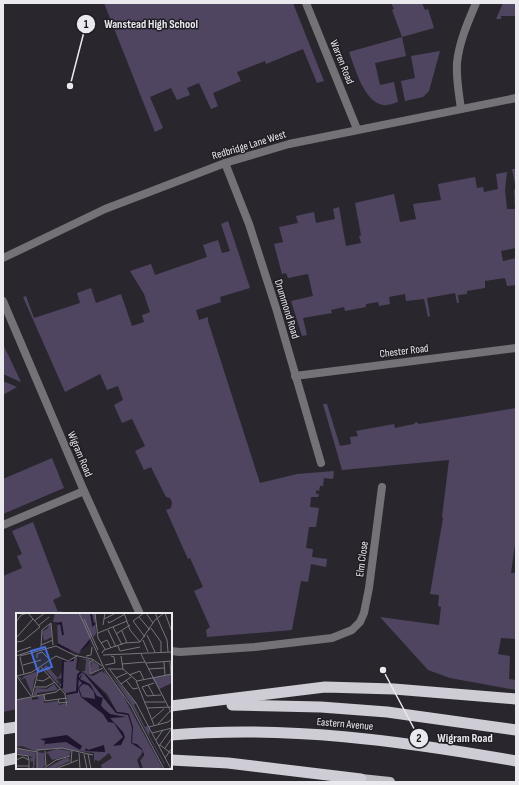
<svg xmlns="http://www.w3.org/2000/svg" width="519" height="785" font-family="'Sofia Sans Condensed',sans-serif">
  <rect width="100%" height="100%" fill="#29272d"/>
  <g fill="#4f4561">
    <path d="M104,3H293L324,81L317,83L303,49L266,64L265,61L237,72L241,81L213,93L218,106L211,109L199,83L187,88L190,95L177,100L171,88L150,97L163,128L155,132Z"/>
    <path d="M391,3H422L425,10L428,9L434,28L402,37L406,56L375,63L380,85L394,82L398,102C394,103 388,106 383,105C364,102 355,68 349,52L402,37L392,10L394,9Z"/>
    <path d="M503,3H516V16H501V19H496Z"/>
    <path d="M440,51L429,91L423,97L405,101L401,81L415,78L411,56Z"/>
    <path d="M512,169H515L516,172V248L501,251L503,261L516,258V285L507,286L505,278L485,281V288L467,291V294L458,295L459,303H457L455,293L427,298L430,316L428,317L424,299L406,301L405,294L389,297L390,304L379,306L378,302L366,304V307L345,311L344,307L331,310L332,313L303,318L307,335L302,336L291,301L313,296L308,274L288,278L286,273L282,274L274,244L283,242L279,227L298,223L296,216L314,212L316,223L335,219L333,209L339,207L346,246L361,243L359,236L361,235L355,203L394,194L400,222L416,219L413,204L441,200L438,184L475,177L477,188L483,187L484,192L498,189L496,174L507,172L505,190L507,209H515L514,190L516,189Z"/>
    <path d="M228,221L250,288L220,297L221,302L196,310L199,320L208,317V321L260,483L297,474L334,471L333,479L324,478L323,486H320L319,491L316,490V494H319L318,497H311L310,507L319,508L316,527H309L306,548L313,549L312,557L327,559L326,567L311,564L308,582L301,581L292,630L207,637L206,630L210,627L194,591L203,587L190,558L188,559L166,510L171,508L172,502L170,498L166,497L151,467L144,470L135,451L145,446L132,419L122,423L114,405L123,400L118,386L107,390L100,374L65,392L23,297L26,296L34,318L80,303L77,293L91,288L96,303L121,294L132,326L144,322L142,315L150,312L144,294L130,271L151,264L155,275L207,257L203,245L218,240L222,253L230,251L221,224Z"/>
    <path d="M3,344L21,382L3,374Z"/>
    <path d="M3,381L17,387L3,395Z"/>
    <path d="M323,404H327L340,446L351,444L350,437L358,436L356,431L394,424L395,428L414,424L416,422L419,424L516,408V537L511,573H516V639L501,638L498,654L510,656L509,679L516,680V690L450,678L428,670L380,617L439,625L441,607L438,606L439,595L430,594L443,518L442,517L449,460L342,470Z"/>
    <path d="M52,458L64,488L3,514V479Z"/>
    <path d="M33,522L61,596L53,600L58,612L61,611L63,614H17V709L3,712V576L22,568L17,556L22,554L12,531Z"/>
  </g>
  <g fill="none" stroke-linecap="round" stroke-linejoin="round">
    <g stroke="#747276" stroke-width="8">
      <path d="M306,3L357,129"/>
      <path d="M461,109C459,94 456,78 457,63C459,42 468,22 476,3"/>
      <path d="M225,163L249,224L276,308L321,463"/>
      <path d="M3,258L105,209L225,163L289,144L516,98"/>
      <path d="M3,301L84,491L140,614"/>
      <path d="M295,376L516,348"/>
      <path d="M3,525L84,491"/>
      <path d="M171,651L180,652L255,647L332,638L352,630L360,622L364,613L369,588L382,487"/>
    </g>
    <path stroke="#bfbdc4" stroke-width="10" d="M361,779L390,782"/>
    <g stroke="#ceccd4" stroke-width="11">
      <path d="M232,705L321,707L387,712L516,730"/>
      <path d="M171,706L325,687L394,689L516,699"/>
      <path d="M3,729L17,727"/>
      <path d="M171,735C287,725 402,741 516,761"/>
      <path d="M171,760L228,763L361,779"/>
      <path d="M3,761L17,758"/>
    </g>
  </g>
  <g text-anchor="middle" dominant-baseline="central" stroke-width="3" stroke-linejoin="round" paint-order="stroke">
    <g font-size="11" fill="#eae9ed" stroke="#201e24">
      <text transform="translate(342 62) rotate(68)">Warren Road</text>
      <text transform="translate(249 145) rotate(-17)">Redbridge Lane West</text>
      <text transform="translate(287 309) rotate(73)">Drummond Road</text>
      <text transform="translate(404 351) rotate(-7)">Chester Road</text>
      <text transform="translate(80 454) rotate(67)">Wigram Road</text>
      <text transform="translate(362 559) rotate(-82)">Elm Close</text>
      <text transform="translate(345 724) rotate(5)">Eastern Avenue</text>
    </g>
  </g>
  <g transform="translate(16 613)">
    <rect width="156" height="156" fill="#29272d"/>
    <path d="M39,0H79L80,21L63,41L42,31L41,9H37ZM33,11H35L36,24L28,28L26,19L32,15ZM61,44L60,56L68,61L100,100H109L101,99L91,81L66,58H69L70,47L65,46H73L83,52V56L76,60H74L76,48L74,47L73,62L77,63L86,58L89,61L87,56L105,79L147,156H127L124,148L128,142L127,139L121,147L124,156H86L85,152L96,145L93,140L83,148L79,147L78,150V140L39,135L19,138L6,133L0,134V87L16,84V87L23,86L21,83L28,82V90L42,88L43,92L50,90L52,93L51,83L43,71L46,70V65L40,66L43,69L42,71L28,55L30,52L42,65L46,59L47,48H54ZM23,58L18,67L16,81L9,65L5,67L2,63L6,66L8,63ZM94,60L120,90L118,92L129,114L132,113L134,118L133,122L148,149H150L148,150L151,156L115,91ZM156,61V70L143,76L136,65ZM38,71L42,77L21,80V82L18,83L17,82L20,75L31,76ZM1,135L20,140L18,156H14L17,154V148L15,149L14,145L17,144L0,140ZM41,136L55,138L53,143L36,147L32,140L30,142L31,139ZM21,139L28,140L29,152L26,156H21ZM49,145H53L54,148L37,156H29Z" fill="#4f4561"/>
    <path d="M70,0L78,21L72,32L64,39L61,56L70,61L89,82L101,99L110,100L113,101L117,114L116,130L121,131L126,136L128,142L124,148L127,156L123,149L127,143L126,137L115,130L116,115L112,102L100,100L68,60L60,56L64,38L78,21ZM67,60L64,66L74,71L81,83L87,85L85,92L87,95L94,101L110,104L94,105L107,119L109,124L105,132L97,133L107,124L98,110L92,109L87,101L65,84L62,75L66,70L62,66ZM67,71L72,72L78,79L79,86L66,84L63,75ZM51,122L66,133L64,137L50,129L29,131L28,134L29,128L24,126ZM88,132L89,139L69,138L70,135L72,137Z" fill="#1e142e" fill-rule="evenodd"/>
    <path fill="none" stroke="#1e142e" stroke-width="2" d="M75,0L77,12L79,10M41,11L45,10L47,22M41,31L54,38M46,75L47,48L58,47M50,81L61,79L62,62L65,59"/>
    <path fill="none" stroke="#76757a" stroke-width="1" d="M12,0L24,14M63,0L88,55L115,93L148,156M79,0L82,25L89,36M108,0L114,17L124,29M128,0L117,8L129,24M130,0L137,10M139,0L151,27L152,39M149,0L156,19M123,4L134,17M68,6L82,37M88,6L100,0M18,8L29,0M92,8L93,10L109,1M0,9L5,2L12,0M87,12L89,0M22,13L33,4M97,14L106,32M135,15L145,29V39M92,17L100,34M106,18L111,30M82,20L111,8M100,21L114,12M131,22L139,39M0,25L17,6M127,27L132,39M0,29L7,28L24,14M85,30L91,27L95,35M25,32L37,27M102,33L104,38L124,34M25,34L26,17L35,10L37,32M0,39L15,34M86,40L88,37L109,30L124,29L139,7L148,0M125,41L156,101M87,42L156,39M0,43L15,38M4,43L40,33L58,42L76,46L86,53M70,43L75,42L76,34M105,43L107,56M4,44L8,61M21,45V41L26,39L34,47M77,47L74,49V61L87,55M148,49L149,62M154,49L155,61M130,50L156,48M106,51L129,49M7,52L25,47M89,52L99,50L98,44L95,43M25,54L49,81L51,93M92,56H107L121,68L156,61M132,56L148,55M94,57L120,90L155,156M0,62L15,83M113,62L124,58L128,67M1,63L16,59L40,43L52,48L61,43M100,65L111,60M21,67L27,68L34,64M110,67L117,76L122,75M120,68L138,112M138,70L126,74L131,83L145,82M105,71L115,64M132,72L138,83M19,74H30L39,69M28,81L29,88L51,85M16,83L23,55M42,86L43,90L52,89M0,87L40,79L44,76M128,89H149M131,95L156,94M136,106L148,96M142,111L154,98M133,114L152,109L156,106M136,120L156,115M140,127L147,117M144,132L156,141M143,133L156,115M0,135L21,139M149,135L156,125M29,138L30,153M63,140L64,156M0,141L12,143L13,147M68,141L71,156M72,141L75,156M149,145L156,135M0,147L7,144L13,147V156M55,149L56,137M0,153H13M21,156V137L46,135L77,142M27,156L40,147L54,143M39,156L62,147"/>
    <path fill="#466ddc" fill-opacity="0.15" stroke="#466ddc" stroke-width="2" d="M29,34L36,54L22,59L15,38Z"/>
    <rect width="156" height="156" fill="none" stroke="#eae9ed" stroke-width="2"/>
  </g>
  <path fill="none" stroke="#eae9ed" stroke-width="1.5" d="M70 86L86 24M383 670L419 738"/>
  <g fill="#eae9ed" stroke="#201e24" stroke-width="1.5">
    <circle cx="70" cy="86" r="4"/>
    <circle cx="383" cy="670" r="4"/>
    <circle cx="86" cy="24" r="10"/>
    <circle cx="419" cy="738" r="10"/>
  </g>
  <g font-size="12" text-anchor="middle" font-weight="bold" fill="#111">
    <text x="86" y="28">1</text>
    <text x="419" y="742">2</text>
  </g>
  <g font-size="12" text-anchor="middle" font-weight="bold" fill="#eae9ed" stroke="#201e24" stroke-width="3" stroke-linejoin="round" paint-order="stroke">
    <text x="151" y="28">Wanstead High School</text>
    <text x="465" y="742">Wigram Road</text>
  </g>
  <rect width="519" height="785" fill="none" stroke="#eae9ed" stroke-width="8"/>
</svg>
